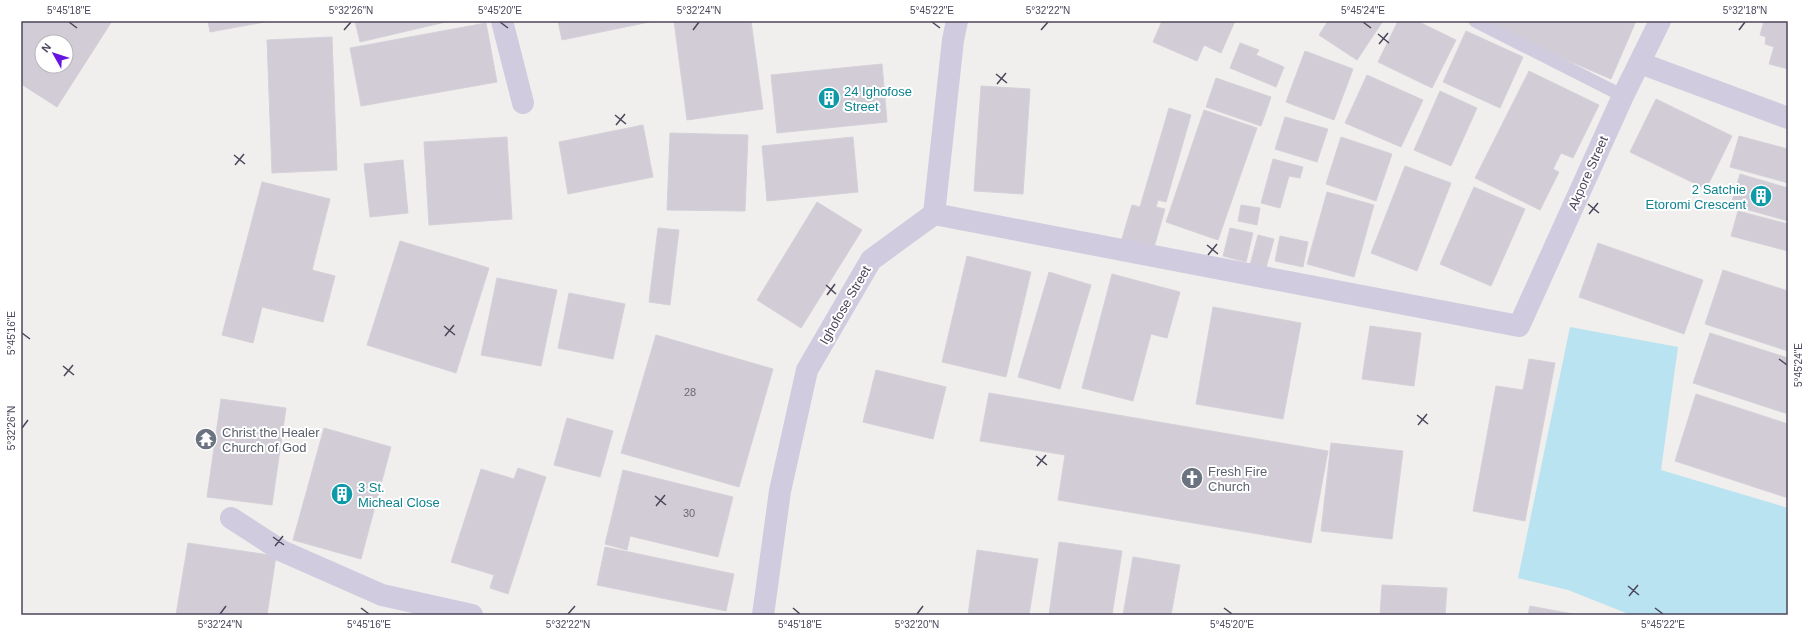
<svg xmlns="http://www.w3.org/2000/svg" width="1809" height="636" font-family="Arial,sans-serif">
  <rect width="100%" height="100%" fill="#f0efed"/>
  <path fill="#b9e3f0" d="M1570,327L1678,347L1661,470L1788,508V615H1631L1568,590L1518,578Z"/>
  <g fill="#d1ccd5" stroke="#d5d1d9" fill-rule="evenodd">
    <path d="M21,21H112L57,107L21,84ZM42,42H66V66H42Z"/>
    <path d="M208,21H270L210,32Z"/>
    <path d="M355,21H450L360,42Z"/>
    <path d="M558,21H654L562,40Z"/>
    <path d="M674,21H751L763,109L687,120Z"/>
    <path d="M1162,21H1235L1221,53L1204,45L1197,61L1153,42Z"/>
    <path d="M1328,21H1383L1357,60L1319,35Z"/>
    <path d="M1398,21H1417L1456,40L1432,88L1378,62Z"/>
    <path d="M1481,21H1636L1611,79L1480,23Z"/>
    <path d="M1764,21H1788V69L1769,64L1774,47L1765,44L1766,37L1760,35Z"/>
    <path d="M486,23L497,82L361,106L350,48Z"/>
    <path d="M1466,31L1523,57L1500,108L1443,82Z"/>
    <path d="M332,37L337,170L272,173L267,40Z"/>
    <path d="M1240,43L1259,50L1256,55L1284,67L1276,87L1230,68Z"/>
    <path d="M1305,51L1353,69L1334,120L1286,102Z"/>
    <path d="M882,64L887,122L777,133L771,75Z"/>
    <path d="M1529,71L1599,105L1573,158L1561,153L1553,169L1559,172L1540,210L1475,178Z"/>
    <path d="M1367,75L1423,100L1401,147L1345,123Z"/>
    <path d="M1216,78L1271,97L1261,126L1206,107Z"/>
    <path d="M981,86L1030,89L1023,194L974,191Z"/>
    <path d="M1440,91L1477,108L1451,166L1414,150Z"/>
    <path d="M1656,99L1732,136L1706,189L1630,152Z"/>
    <path d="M1169,108L1191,115L1166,202L1158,200L1156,207L1165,209L1153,251L1121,242L1132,205L1140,207Z"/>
    <path d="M1204,110L1257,128L1218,240L1166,222Z"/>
    <path d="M1285,117L1328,129L1317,162L1275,149Z"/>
    <path d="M643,125L653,177L568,194L559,142Z"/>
    <path d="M670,133L748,135L745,211L667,210Z"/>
    <path d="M1739,136L1788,149V183L1730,167Z"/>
    <path d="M507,137L512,219L429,225L424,142Z"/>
    <path d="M853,137L858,192L767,201L762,146Z"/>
    <path d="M1341,137L1392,154L1376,201L1326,184Z"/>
    <path d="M1273,159L1303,167L1300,178L1289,176L1280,208L1261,203Z"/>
    <path d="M403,160L408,213L370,217L364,164Z"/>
    <path d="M1405,166L1451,183L1417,271L1371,253Z"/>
    <path d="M1740,174L1788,188V221L1731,205Z"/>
    <path d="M262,182L330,199L312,270L335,276L323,322L262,307L253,343L222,335Z"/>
    <path d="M1474,187L1525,209L1491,286L1440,264Z"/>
    <path d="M1327,192L1374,205L1354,277L1307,264Z"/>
    <path d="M817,202L862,230L801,328L757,300Z"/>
    <path d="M1241,205L1260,208L1257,225L1238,221Z"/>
    <path d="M1738,211L1788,224V251L1731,236Z"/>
    <path d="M658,228L679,230L670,305L649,302Z"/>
    <path d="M1230,228L1253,233L1246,262L1223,256Z"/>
    <path d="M1258,235L1274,239L1266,268L1250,265Z"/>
    <path d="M1280,236L1308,242L1303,267L1275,261Z"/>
    <path d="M400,241L489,268L456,373L367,345Z"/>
    <path d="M1598,243L1703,280L1684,334L1579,297Z"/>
    <path d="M967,256L1031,272L1006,377L942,362Z"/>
    <path d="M1723,270L1788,291V351L1705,324Z"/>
    <path d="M1049,272L1091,285L1060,389L1018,377Z"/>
    <path d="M1112,274L1180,292L1167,338L1151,334L1133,401L1082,388Z"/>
    <path d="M497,278L557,290L541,366L481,355Z"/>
    <path d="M569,293L625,304L613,359L558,348Z"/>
    <path d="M1213,307L1301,323L1283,419L1196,404Z"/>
    <path d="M1370,326L1421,333L1414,386L1362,379Z"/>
    <path d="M1710,333L1788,358V414L1693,383Z"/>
    <path d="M656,335L773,369L739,487L621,453Z"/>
    <path d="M1529,359L1555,363L1525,521L1473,511L1496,386L1523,390Z"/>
    <path d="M876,370L946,387L933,439L863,422Z"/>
    <path d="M989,393L1328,451L1311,543L1058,500L1065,455L980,441Z"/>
    <path d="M1696,394L1788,424V498L1675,461Z"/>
    <path d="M221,399L286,408L272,505L207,497Z"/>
    <path d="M567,418L613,431L600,477L554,465Z"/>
    <path d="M324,428L391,447L361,559L293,540Z"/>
    <path d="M1331,443L1403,451L1392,539L1321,531Z"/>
    <path d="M518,468L546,477L508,594L490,588L494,575L451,562L481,469L514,479Z"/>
    <path d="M623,470L733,497L718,557L630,536L627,550L605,544Z"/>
    <path d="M1059,542L1122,551L1112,615H1049Z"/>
    <path d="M188,543L276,556L267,615H176Z"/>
    <path d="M605,547L734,574L726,611L597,585Z"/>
    <path d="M977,550L1038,559L1029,615H968Z"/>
    <path d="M1133,557L1180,565L1171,615H1123Z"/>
    <path d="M1382,585L1447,588L1445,615H1380Z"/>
    <path d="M1530,606L1578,615H1528Z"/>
  </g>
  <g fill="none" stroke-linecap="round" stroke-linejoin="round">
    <path stroke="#d0cbde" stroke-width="13" d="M1475,21L1623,96"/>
    <g stroke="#d0cbde" stroke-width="22">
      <path d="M502,21L523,103"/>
      <path d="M1640,63L1788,118"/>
      <path d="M934,214L1519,326L1623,96L1660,21"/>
      <path d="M231,518L282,551L382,595L472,615"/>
      <path d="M763,615L780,491L807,370L871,260L934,214L953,40L957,21"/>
    </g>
  </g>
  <path fill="none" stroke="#4c455b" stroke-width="1.5" d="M69,22L77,28M500,22L508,28M932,22L940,28M1363,22L1371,28M344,30L351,22M693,30L699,22M1041,30L1048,22M1739,30L1745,22M1378,34L1389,43M1379,44L1388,33M996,74L1007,83M997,84L1006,73M615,115L626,124M616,125L625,114M234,155L245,164M235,165L244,154M1588,204L1599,213M1589,214L1598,203M1207,245L1218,254M1208,255L1217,244M826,285L836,294M827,295L835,284M444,326L455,335M22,333L30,339M445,336L454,325M1779,359L1787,365M63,366L74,375M64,376L73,365M1417,415L1428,424M1418,425L1427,414M22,428L28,420M1036,456L1047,465M1037,466L1046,455M655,496L666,505M656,506L665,495M273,537L284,545M275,546L283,536M1628,586L1639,595M1629,596L1638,585M361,608L369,614M793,608L800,614M1224,608L1232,614M1655,608L1663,614M220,614L226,606M568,614L575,606M917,614L923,606"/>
  <defs>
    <g id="building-disc" transform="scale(1.15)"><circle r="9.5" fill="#0f9aa8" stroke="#fff"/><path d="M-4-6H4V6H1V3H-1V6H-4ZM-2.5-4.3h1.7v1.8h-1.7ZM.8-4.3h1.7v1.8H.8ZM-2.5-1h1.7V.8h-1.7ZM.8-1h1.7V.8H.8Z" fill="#fff"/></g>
    <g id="temple-disc" transform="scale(1.15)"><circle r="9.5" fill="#6b7280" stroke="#fff"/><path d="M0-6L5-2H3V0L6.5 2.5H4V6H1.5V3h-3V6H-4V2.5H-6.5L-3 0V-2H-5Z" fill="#fff"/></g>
    <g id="church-disc" transform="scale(1.15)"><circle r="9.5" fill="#6b7280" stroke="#fff"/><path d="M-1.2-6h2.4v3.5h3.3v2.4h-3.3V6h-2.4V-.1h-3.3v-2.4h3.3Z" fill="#fff"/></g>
  </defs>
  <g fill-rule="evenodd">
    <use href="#building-disc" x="829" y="98"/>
    <use href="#building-disc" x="1761" y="196"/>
    <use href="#temple-disc" x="206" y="439"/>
    <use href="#church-disc" x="1192" y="478"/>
    <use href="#building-disc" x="342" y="494"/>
  </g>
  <g text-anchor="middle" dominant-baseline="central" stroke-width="4" stroke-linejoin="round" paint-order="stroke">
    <g font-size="11" fill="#6d677a">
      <text x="690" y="392">28</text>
      <text x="689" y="513">30</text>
    </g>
    <g font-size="13" fill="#0d838f" stroke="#fff" text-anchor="start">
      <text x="844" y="91">24 Ighofose<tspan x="844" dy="15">Street</tspan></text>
      <text x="1746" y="189" text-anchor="end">2 Satchie<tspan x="1746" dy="15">Etoromi Crescent</tspan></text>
      <text x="358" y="487">3 St.<tspan x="358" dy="15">Micheal Close</tspan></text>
    </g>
    <g font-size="13" fill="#4c455b" stroke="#fff">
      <text transform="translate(1588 173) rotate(-66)">Akpore Street</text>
      <text transform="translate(845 305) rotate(-60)">Ighofose Street</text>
    </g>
    <g font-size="13" fill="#5b616d" stroke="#fff" text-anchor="start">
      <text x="222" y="432">Christ the Healer<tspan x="222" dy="15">Church of God</tspan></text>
      <text x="1208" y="471">Fresh Fire<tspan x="1208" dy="15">Church</tspan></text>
    </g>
  </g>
  <rect width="1809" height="636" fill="none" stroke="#ffffff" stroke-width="44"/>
  <g transform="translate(54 54) rotate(309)"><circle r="19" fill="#ffffff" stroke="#b7b5bd"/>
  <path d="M0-3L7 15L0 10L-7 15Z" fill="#6714e3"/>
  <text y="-6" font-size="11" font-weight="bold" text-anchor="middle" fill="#4c455b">N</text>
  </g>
  <rect x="22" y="22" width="1765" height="592" fill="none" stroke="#4c455b" stroke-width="1.5"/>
  <g font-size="10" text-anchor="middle" fill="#4c455b">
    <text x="69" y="14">5°45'18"E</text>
    <text x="351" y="14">5°32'26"N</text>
    <text x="500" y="14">5°45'20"E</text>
    <text x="699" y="14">5°32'24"N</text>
    <text x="932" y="14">5°45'22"E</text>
    <text x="1048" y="14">5°32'22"N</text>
    <text x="1363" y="14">5°45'24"E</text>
    <text x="1745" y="14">5°32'18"N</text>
    <text transform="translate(11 333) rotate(-90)" y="4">5°45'16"E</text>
    <text transform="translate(1798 365) rotate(-90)" y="4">5°45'24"E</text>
    <text transform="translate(11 428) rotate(-90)" y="4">5°32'26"N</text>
    <text x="220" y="628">5°32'24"N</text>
    <text x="369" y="628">5°45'16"E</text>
    <text x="568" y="628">5°32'22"N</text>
    <text x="800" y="628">5°45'18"E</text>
    <text x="917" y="628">5°32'20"N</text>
    <text x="1232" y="628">5°45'20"E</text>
    <text x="1663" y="628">5°45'22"E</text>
  </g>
</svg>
